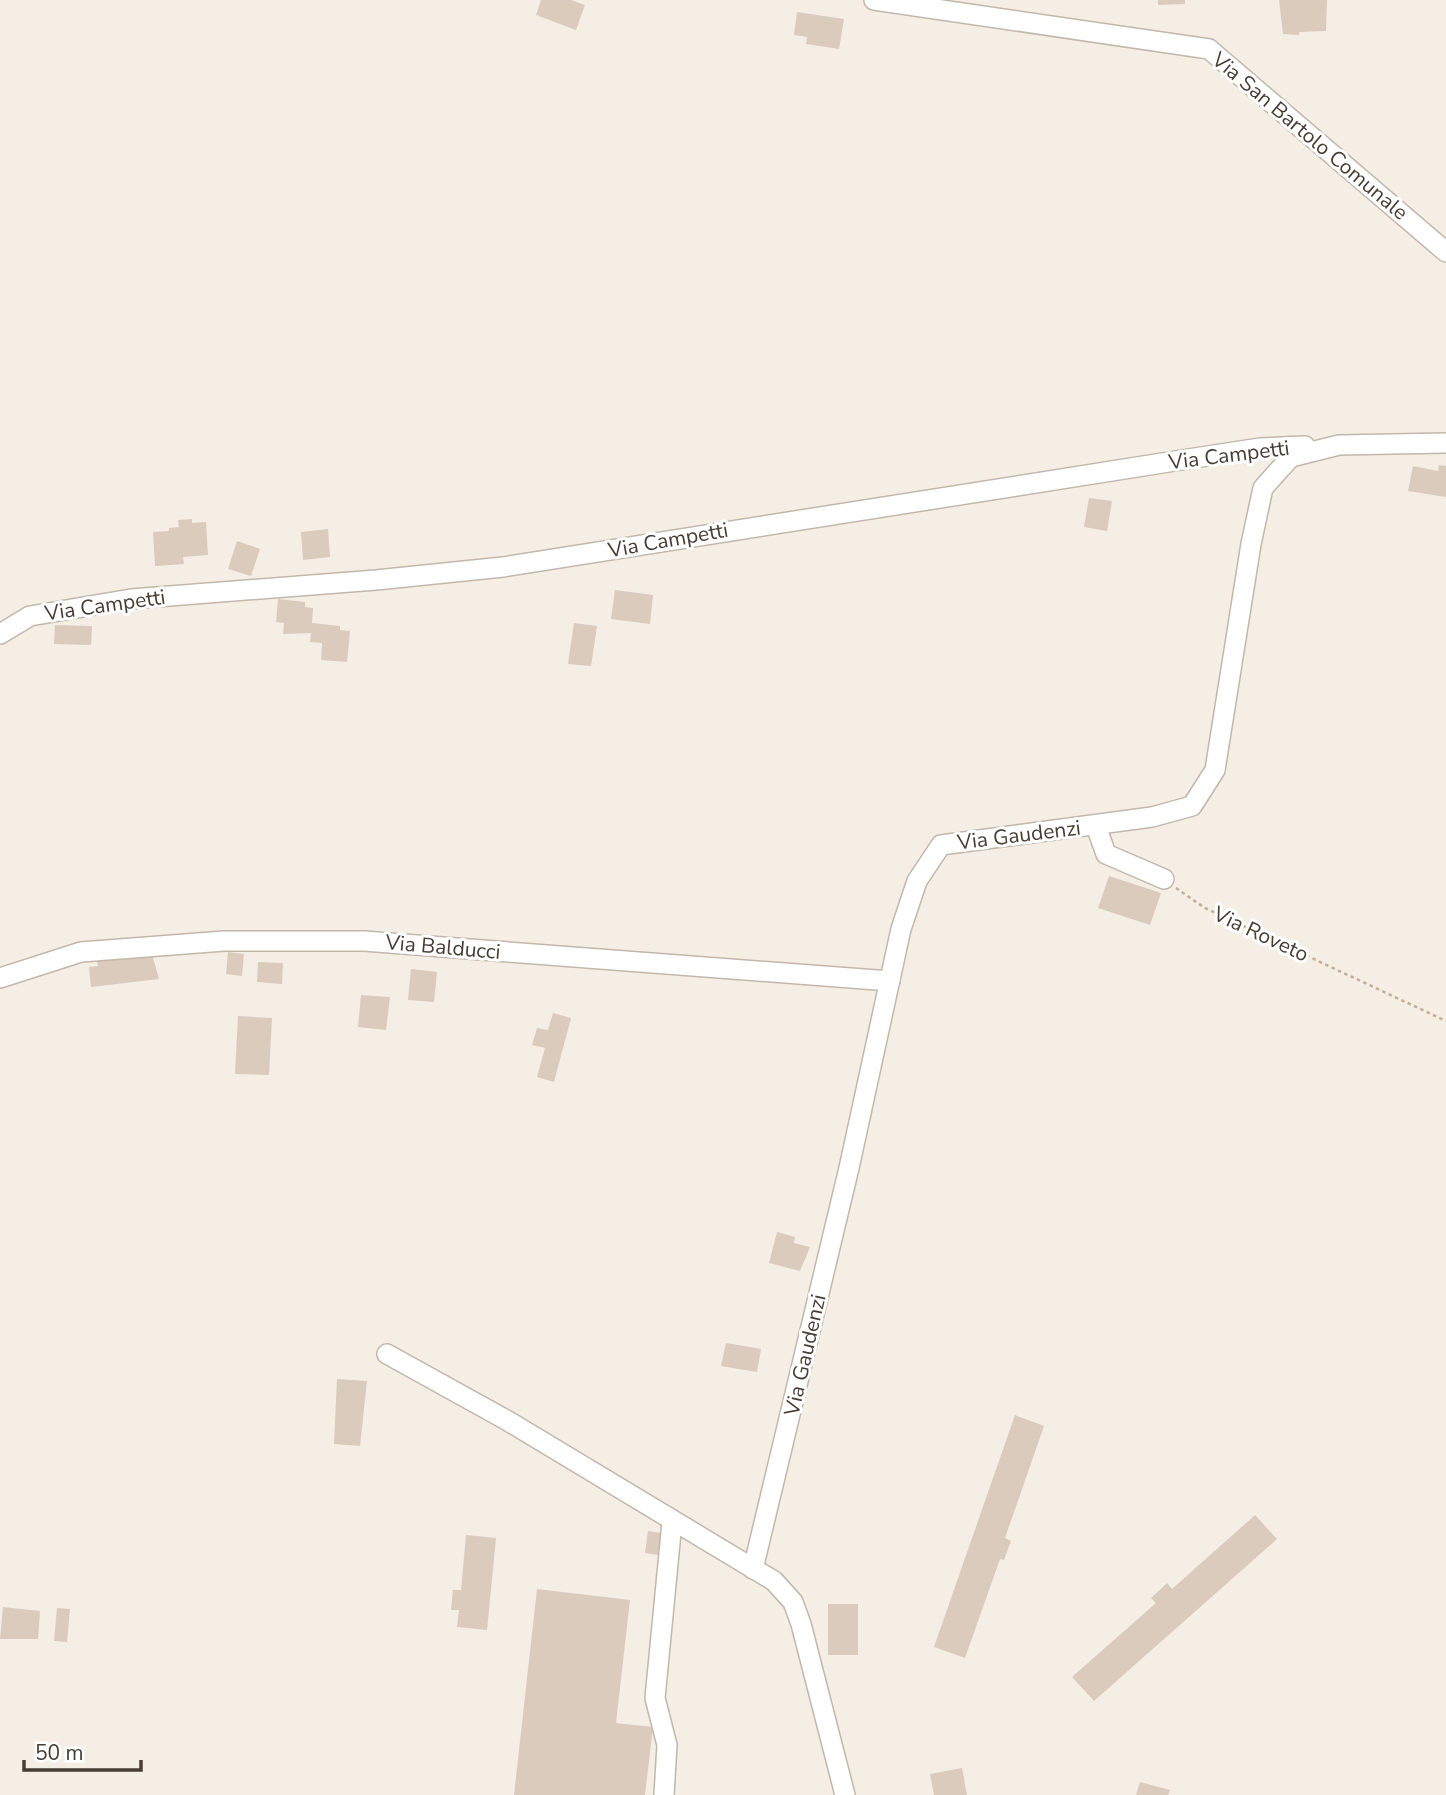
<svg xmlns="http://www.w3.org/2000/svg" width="1446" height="1795" font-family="'Nunito Sans',sans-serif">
  <rect width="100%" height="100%" fill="#f4eee5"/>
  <g fill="#dacbbd">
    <path d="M541,0H571L585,5L576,30L536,15Z"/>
    <path d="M1158,0H1185V4L1158,5Z"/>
    <path d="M1279,0H1327L1326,31L1299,32V35L1283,34Z"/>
    <path d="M797,12L844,19L839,49L806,44L807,37L794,35Z"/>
    <path d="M1439,465L1446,466V497L1408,491L1413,466L1438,471Z"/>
    <path d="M1089,498L1112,501L1107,531L1084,527Z"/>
    <path d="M192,519V523L206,522L208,555L183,557L184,564L155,566L153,532L169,531V528L179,527L178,520Z"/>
    <path d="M328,529L330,557L303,560L301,532Z"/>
    <path d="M237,541L260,549L251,576L228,569Z"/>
    <path d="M615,590L653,595L650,624L611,619Z"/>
    <path d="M278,599L305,602V607L313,608L312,623L340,626V630L350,631L347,662L321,660L322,643L310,642L311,633L283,634L284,623L276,622Z"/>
    <path d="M574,623L597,626L591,666L568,664Z"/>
    <path d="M55,625L92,626L91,645L54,644Z"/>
    <path d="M1109,876L1161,893L1150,925L1098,908Z"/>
    <path d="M228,952L244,954L242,976L226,974Z"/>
    <path d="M152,954L159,979L91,987L89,967L98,966L97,960Z"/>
    <path d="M258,962L283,963L282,984L257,982Z"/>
    <path d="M411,969L437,972L434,1002L408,1000Z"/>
    <path d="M361,995L390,997L386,1030L358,1027Z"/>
    <path d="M553,1013L571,1018L554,1082L537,1077L545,1048L532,1045L537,1028L548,1030Z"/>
    <path d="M238,1016L272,1018L269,1075L235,1074Z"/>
    <path d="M777,1232L795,1237L794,1243L810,1247L800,1271L769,1263Z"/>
    <path d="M726,1343L761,1349L757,1372L721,1366Z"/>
    <path d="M337,1379L367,1381L360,1446L334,1444Z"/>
    <path d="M1015,1415L1044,1426L1005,1538L1011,1541L1004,1560L1000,1559L965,1658L934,1647Z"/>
    <path d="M1255,1515L1277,1539L1094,1701L1072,1677L1156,1603L1151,1598L1167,1583L1172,1589Z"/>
    <path d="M648,1531L661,1533L658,1555L645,1553Z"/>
    <path d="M466,1535L496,1538L487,1630L457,1627L459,1610H451L453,1590H461Z"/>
    <path d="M537,1589L630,1600L616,1723L653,1727L645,1795H514Z"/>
    <rect x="828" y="1604" width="30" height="51"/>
    <path d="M3,1607L40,1611L38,1639H0Z"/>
    <path d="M57,1608L70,1609L67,1642L54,1641Z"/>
    <path d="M962,1768L967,1795H934L930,1774Z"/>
    <path d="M1140,1782L1170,1790L1168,1795H1136Z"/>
  </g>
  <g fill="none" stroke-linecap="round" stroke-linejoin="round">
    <g stroke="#c3b7aa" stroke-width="22">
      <g id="minor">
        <path d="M874,0L1209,49L1446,252"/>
        <path d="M0,634L30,616L131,599L376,580L503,567L1175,461L1260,448L1305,446"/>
        <path d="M1096,826L1106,854L1164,879"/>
        <path d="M0,978L81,952L224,941H364L890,981"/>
        <path d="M387,1354L508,1421L774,1581L793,1602L801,1624L845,1795"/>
        <path d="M753,1569L849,1168L901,929L917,881L941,845L1152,817L1192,806L1215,770L1251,544L1263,488L1291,457L1339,445L1446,443"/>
        <path d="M664,1795L667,1745L655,1698L672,1522"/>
      </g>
    </g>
    <path stroke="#c4ae97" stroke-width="2.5" stroke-dasharray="3.5 3.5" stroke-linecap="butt" d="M1176,888L1205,908L1446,1021"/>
    <use href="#minor" stroke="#fff" stroke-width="19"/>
  </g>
  <g text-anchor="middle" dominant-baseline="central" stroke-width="6" stroke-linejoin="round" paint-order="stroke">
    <g font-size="21" fill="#473d34" stroke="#fff">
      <text transform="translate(1310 136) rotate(40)">Via San Bartolo Comunale</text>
      <text transform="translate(1229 455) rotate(-7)">Via Campetti</text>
      <text transform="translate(668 540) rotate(-10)">Via Campetti</text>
      <text transform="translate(105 605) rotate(-8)">Via Campetti</text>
      <text transform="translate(1019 835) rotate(-7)">Via Gaudenzi</text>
      <text transform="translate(1261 934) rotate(25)">Via Roveto</text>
      <text transform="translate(443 947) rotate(5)">Via Balducci</text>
      <text transform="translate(805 1355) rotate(-77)">Via Gaudenzi</text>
    </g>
  </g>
  <path d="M24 1760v10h117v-10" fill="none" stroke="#473d34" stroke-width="3.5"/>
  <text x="35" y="1760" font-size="21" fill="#473d34" stroke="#ffffff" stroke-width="5" paint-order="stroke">50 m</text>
</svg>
